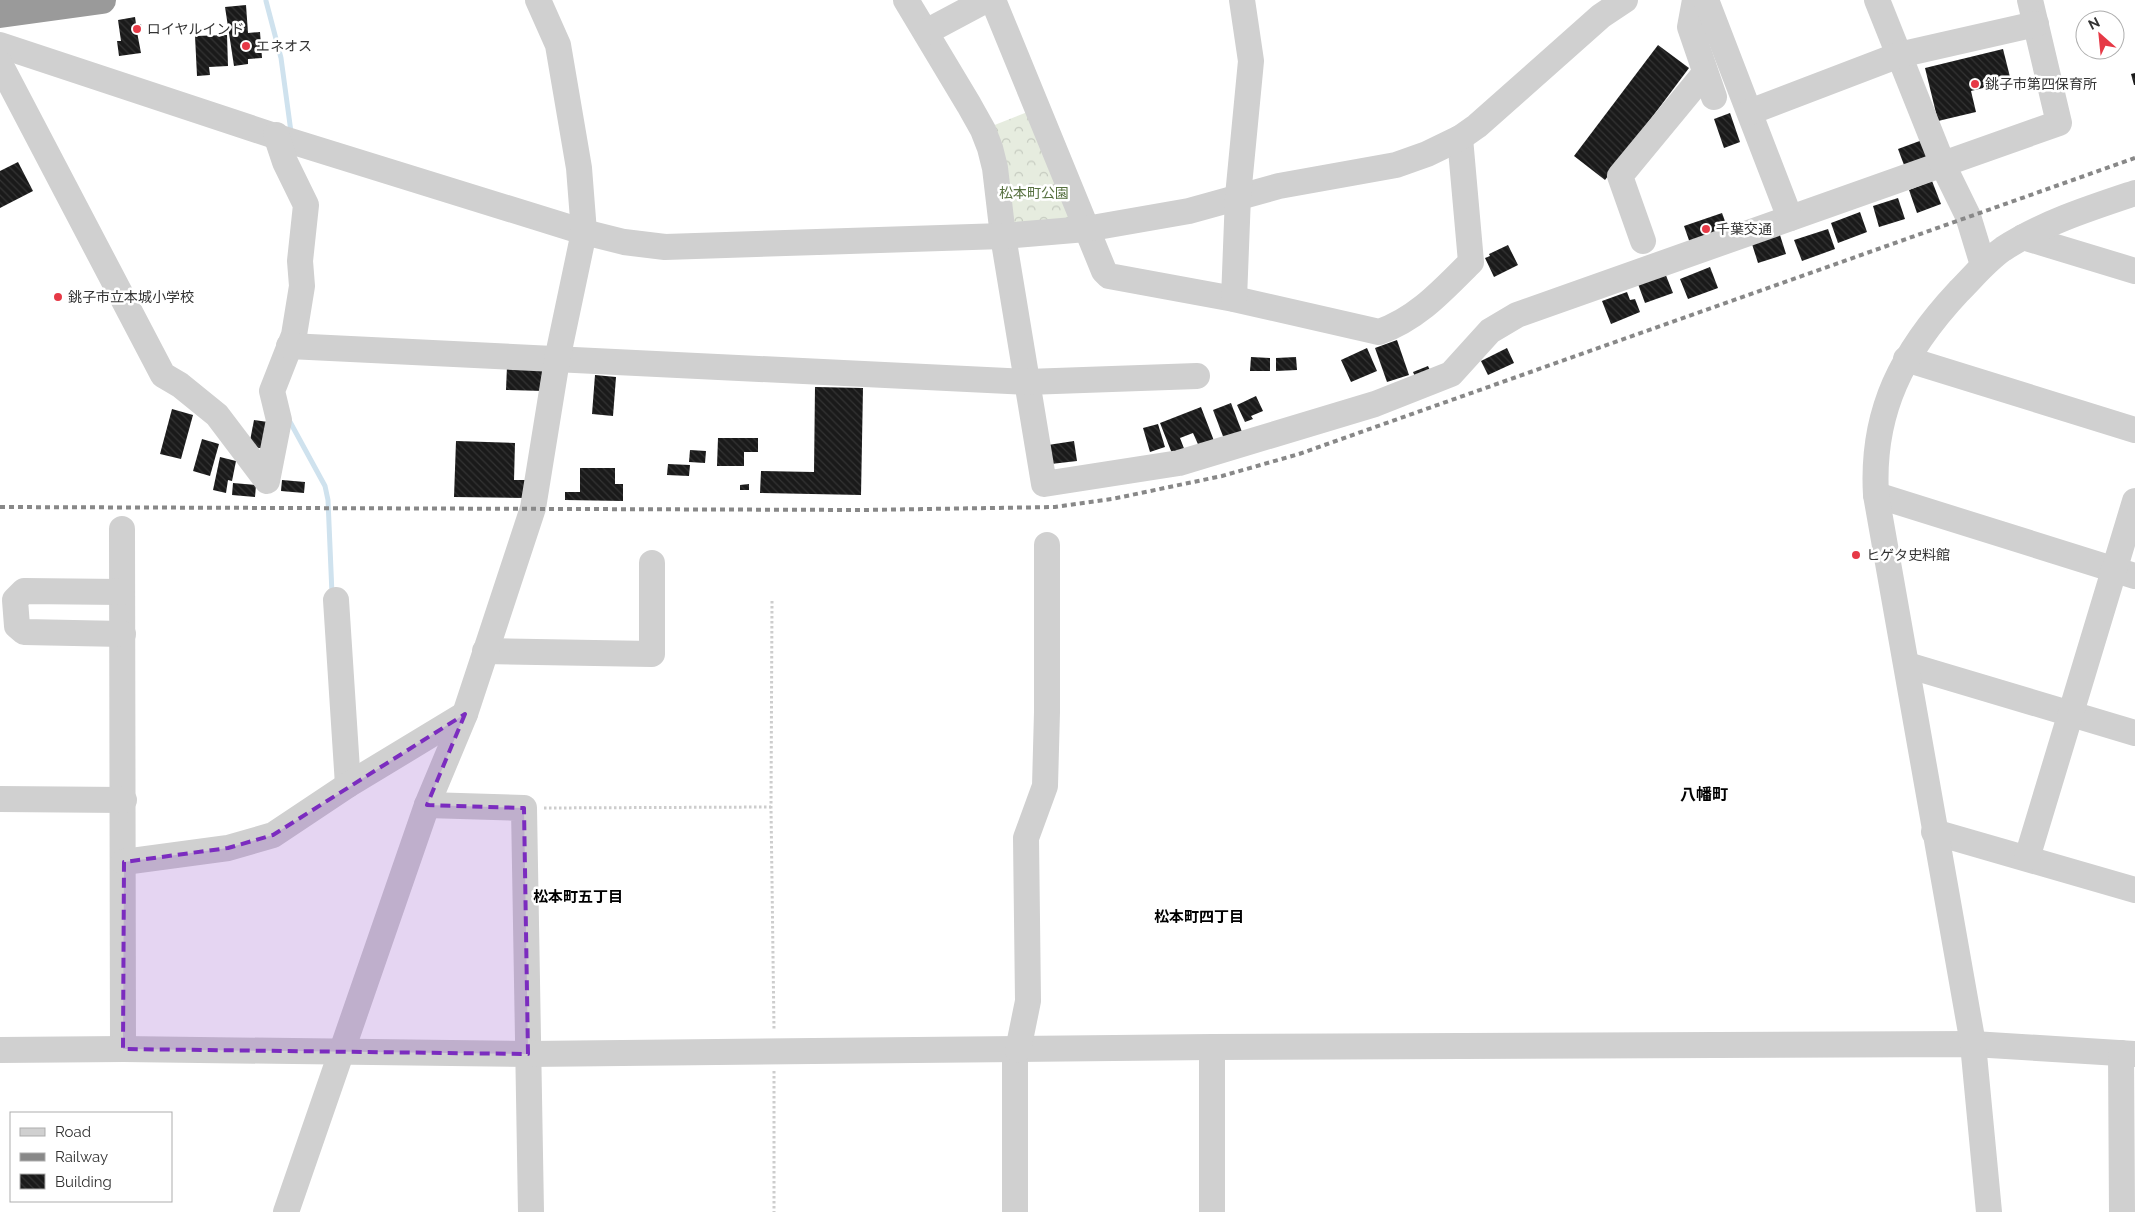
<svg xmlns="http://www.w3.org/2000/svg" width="2135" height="1212" font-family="Raleway,'Noto Sans JP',sans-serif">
  <defs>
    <pattern id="forest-crowns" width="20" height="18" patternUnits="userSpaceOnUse" patternTransform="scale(1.25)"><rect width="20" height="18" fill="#e6ecdf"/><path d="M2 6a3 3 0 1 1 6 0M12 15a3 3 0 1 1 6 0" fill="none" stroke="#c6cbc0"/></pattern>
    <pattern id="building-back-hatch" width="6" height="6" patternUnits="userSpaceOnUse" patternTransform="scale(1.25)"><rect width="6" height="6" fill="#1a1a1a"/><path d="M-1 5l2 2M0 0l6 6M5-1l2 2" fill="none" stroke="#333"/></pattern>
  </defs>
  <rect width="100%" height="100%" fill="#fff"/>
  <path fill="url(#forest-crowns)" d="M1030,111L1068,200L1069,221L1010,225L987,128Z"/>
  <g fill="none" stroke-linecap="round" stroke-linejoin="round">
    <g stroke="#cfe2ee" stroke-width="5">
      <path d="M266,1L281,58L291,132"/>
      <path d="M289,420L325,486L328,500L332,594"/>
    </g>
  </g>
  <g fill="url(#building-back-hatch)">
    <path d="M246,5L248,33L260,32L262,58L248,59V64L234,66L225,7Z"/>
    <path d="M135,17L136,24H141L142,31L137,32L141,53L119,56L117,41H121L118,20Z"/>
    <path d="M227,35L228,66L209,67L210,75L197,76L195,36Z"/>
    <path d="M1658,45L1689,68L1605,180L1574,156Z"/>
    <path d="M2003,49L2011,81L1971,91L1976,112L1938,121L1925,68Z"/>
    <path d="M2135,73V85H2134L2131,74Z"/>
    <path d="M1730,113L1740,142L1724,148L1714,119Z"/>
    <path d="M1925,139L1934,163L1907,173L1898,149Z"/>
    <path d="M18,162L33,191L0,208V171Z"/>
    <path d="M1932,181L1941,204L1917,213L1909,190Z"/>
    <path d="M1898,198L1905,219L1879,227L1873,206Z"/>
    <path d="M1860,212L1867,232L1838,243L1831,223Z"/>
    <path d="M1722,213L1729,232L1691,246L1684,226Z"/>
    <path d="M1828,229L1835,249L1802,261L1794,240Z"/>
    <path d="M1780,235L1786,254L1758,263L1752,244Z"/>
    <path d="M1508,245L1518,265L1494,277L1485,258L1490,256L1489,254Z"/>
    <path d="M1710,267L1718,288L1688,299L1680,279Z"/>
    <path d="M1665,273L1673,293L1645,303L1638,284Z"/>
    <path d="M1627,292L1630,300L1635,299L1640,312L1611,324L1602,301Z"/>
    <path d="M1397,340L1409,375L1387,382L1375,348Z"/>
    <path d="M1367,348L1377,371L1351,382L1341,360Z"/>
    <path d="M1507,348L1514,363L1488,375L1481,361Z"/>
    <path d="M1251,357L1270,358V371H1250Z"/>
    <path d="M1296,357L1297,370L1276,371V358Z"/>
    <path d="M507,366L545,368L544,391L506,390Z"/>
    <path d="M1428,366L1433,377L1418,383L1413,372Z"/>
    <path d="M595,375L616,377L613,416L592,414Z"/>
    <path d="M815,387L863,388L861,495L760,493L761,471L814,472Z"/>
    <path d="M1256,396L1263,411L1251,416L1253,419L1245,422L1237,405Z"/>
    <path d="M1231,403L1242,432L1224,439L1213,410Z"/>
    <path d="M1201,407L1216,446L1201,451L1193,433L1180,438L1185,451L1173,456L1160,423Z"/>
    <path d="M172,409L193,415L181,459L160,454Z"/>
    <path d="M254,420L275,423L270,450L249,446Z"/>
    <path d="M1158,424L1165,447L1150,452L1143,428Z"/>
    <path d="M718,438H758V452H744V466H717Z"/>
    <path d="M202,439L219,444L210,476L193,471Z"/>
    <path d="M456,441L515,443L514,480H525V498L454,497Z"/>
    <path d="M1074,441L1077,461L1051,464L1048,445Z"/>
    <path d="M690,450L706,451L705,463L689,462Z"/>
    <path d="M220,457L236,461L232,481L228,480L226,493L213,490Z"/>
    <path d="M668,464L690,465L689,476L667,475Z"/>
    <path d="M580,468H615V484H623V501L565,500V492H580Z"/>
    <path d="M282,480L305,482L304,493L281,491Z"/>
    <path d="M233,483L256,485L255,497L232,495Z"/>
    <path d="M749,484V490H740V485Z"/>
  </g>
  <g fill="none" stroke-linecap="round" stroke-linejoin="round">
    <g stroke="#cdcdcd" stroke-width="3" stroke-dasharray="2.5 2.5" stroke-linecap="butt">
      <path d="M772,601L771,807L774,1030"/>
      <path d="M544,808L771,807"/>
      <path d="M774,1071V1212"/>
    </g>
    <g stroke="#d0d0d0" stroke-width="26">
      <path d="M906,0L969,105L983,130L990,148L995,168L1003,236L1044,484L1179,463L1375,404L1451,374L1490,331L1517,315L2059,123L2030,0"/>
      <path d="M993,0L1104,271L1109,276L1234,299L1379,332C1417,319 1443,290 1471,262L1460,138"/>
      <path d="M1695,0L1690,27L1714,97"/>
      <path d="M1706,0L1790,218"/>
      <path d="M1877,0L1943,165L1968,216L1983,265"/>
      <path d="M926,32L986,0"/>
      <path d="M0,45L284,139L584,232L624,242L665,247L1003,236L1086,229L1189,211L1279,186L1396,165L1427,154L1460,138L1477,126L1601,16L1625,0"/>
      <path d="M0,64L163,375L180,385L217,415L267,481L279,420L272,391L294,335L302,286L300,261L306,205L285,162L276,135"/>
      <path d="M1750,112L1899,55L2036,24"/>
      <path d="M2023,237L2135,271"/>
      <path d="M1643,241L1620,176L1705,73"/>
      <path d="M1234,299L1238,196L1251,61L1242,0"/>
      <path d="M289,346L1027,382L1197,376"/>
      <path d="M1906,359L2135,430"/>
      <path d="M1876,495L2135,576"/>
      <path d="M122,529L123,1049"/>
      <path d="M122,592L24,591L15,600L17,626L24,632L123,634"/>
      <path d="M336,600L348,785"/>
      <path d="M485,651L652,654V563"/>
      <path d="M1907,665L2135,733"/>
      <path d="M0,799L124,800"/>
      <path d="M427,805L524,808L531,1212"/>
      <path d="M1934,832L2135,890"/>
      <path d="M2027,858L2135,501"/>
      <path d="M124,862L228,848L273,835L348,785L465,714"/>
      <path d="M1212,1047V1212"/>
      <path d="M0,1050L123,1049L528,1054L1212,1047L1973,1044L2135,1054"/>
      <path d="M1015,1050V1212"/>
      <path d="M1018,1050L1028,1001L1026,838L1045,786L1047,712V545"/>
      <path d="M2121,1053L2122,1212"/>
      <path d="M286,1212L427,805L465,714L533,508L557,360L584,232L579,168L558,45L538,0"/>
      <path d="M1989,1212L1973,1044L1876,495C1871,411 1903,351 1959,291C1973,277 1986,261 2003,249C2043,223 2090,208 2135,193"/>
    </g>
    <path stroke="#9a9a9a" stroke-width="28" d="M0,14L102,0"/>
    <path stroke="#888" stroke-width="4" stroke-dasharray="5 4" stroke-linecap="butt" d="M0,507L863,510L1055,507L1112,499L1222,476L1299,454L2135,158"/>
  </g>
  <path fill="#7b2cbf" fill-opacity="0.2" stroke="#7b2cbf" stroke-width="4" stroke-dasharray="10 6" stroke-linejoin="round" d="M465,714L427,805L524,808L528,1054L123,1049L124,862L228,848L273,835Z"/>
  <g fill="#e63946" stroke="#fff" stroke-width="2">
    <circle cx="137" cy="29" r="5"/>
    <circle cx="246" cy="46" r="5"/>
    <circle cx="1975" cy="84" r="5"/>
    <circle cx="1706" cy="229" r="5"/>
    <circle cx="58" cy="297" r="5"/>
    <circle cx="1856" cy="555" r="5"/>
  </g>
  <g text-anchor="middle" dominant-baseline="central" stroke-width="5" stroke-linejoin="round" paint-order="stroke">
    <g font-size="14" fill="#333" stroke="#fff" text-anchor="start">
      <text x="147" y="29">ロイヤルインド</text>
      <text x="256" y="46">エネオス</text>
      <text x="1985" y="84">銚子市第四保育所</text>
      <text x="1716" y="229">千葉交通</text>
      <text x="68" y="297">銚子市立本城小学校</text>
      <text x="1866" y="555">ヒゲタ史料館</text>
    </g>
    <g font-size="14" fill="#56703f" stroke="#fff">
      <text x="1034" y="193">松本町公園</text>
    </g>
    <g font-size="15" font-weight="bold" fill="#000" stroke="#fff">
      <text x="578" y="897">松本町五丁目</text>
      <text x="1199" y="917">松本町四丁目</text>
    </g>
    <g font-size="16" font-weight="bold" fill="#000" stroke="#fff">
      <text x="1704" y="794">八幡町</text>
    </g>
  </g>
  <rect x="10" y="1112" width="162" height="90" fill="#ffffff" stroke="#adadad"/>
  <rect x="20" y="1128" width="25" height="8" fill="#d0d0d0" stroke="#adadad"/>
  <text x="55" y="1137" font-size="15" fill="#333333">Road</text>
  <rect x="20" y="1153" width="25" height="8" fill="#888888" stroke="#adadad"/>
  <text x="55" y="1162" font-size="15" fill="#333333">Railway</text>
  <rect x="20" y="1174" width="25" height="15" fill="url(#building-back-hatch)" stroke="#adadad"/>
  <text x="55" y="1187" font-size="15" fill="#333333">Building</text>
  <g transform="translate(2100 35) rotate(333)"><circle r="24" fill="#ffffff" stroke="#adadad"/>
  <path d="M0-4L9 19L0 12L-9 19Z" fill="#e63946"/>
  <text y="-8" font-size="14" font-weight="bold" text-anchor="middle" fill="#333333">N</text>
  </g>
</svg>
